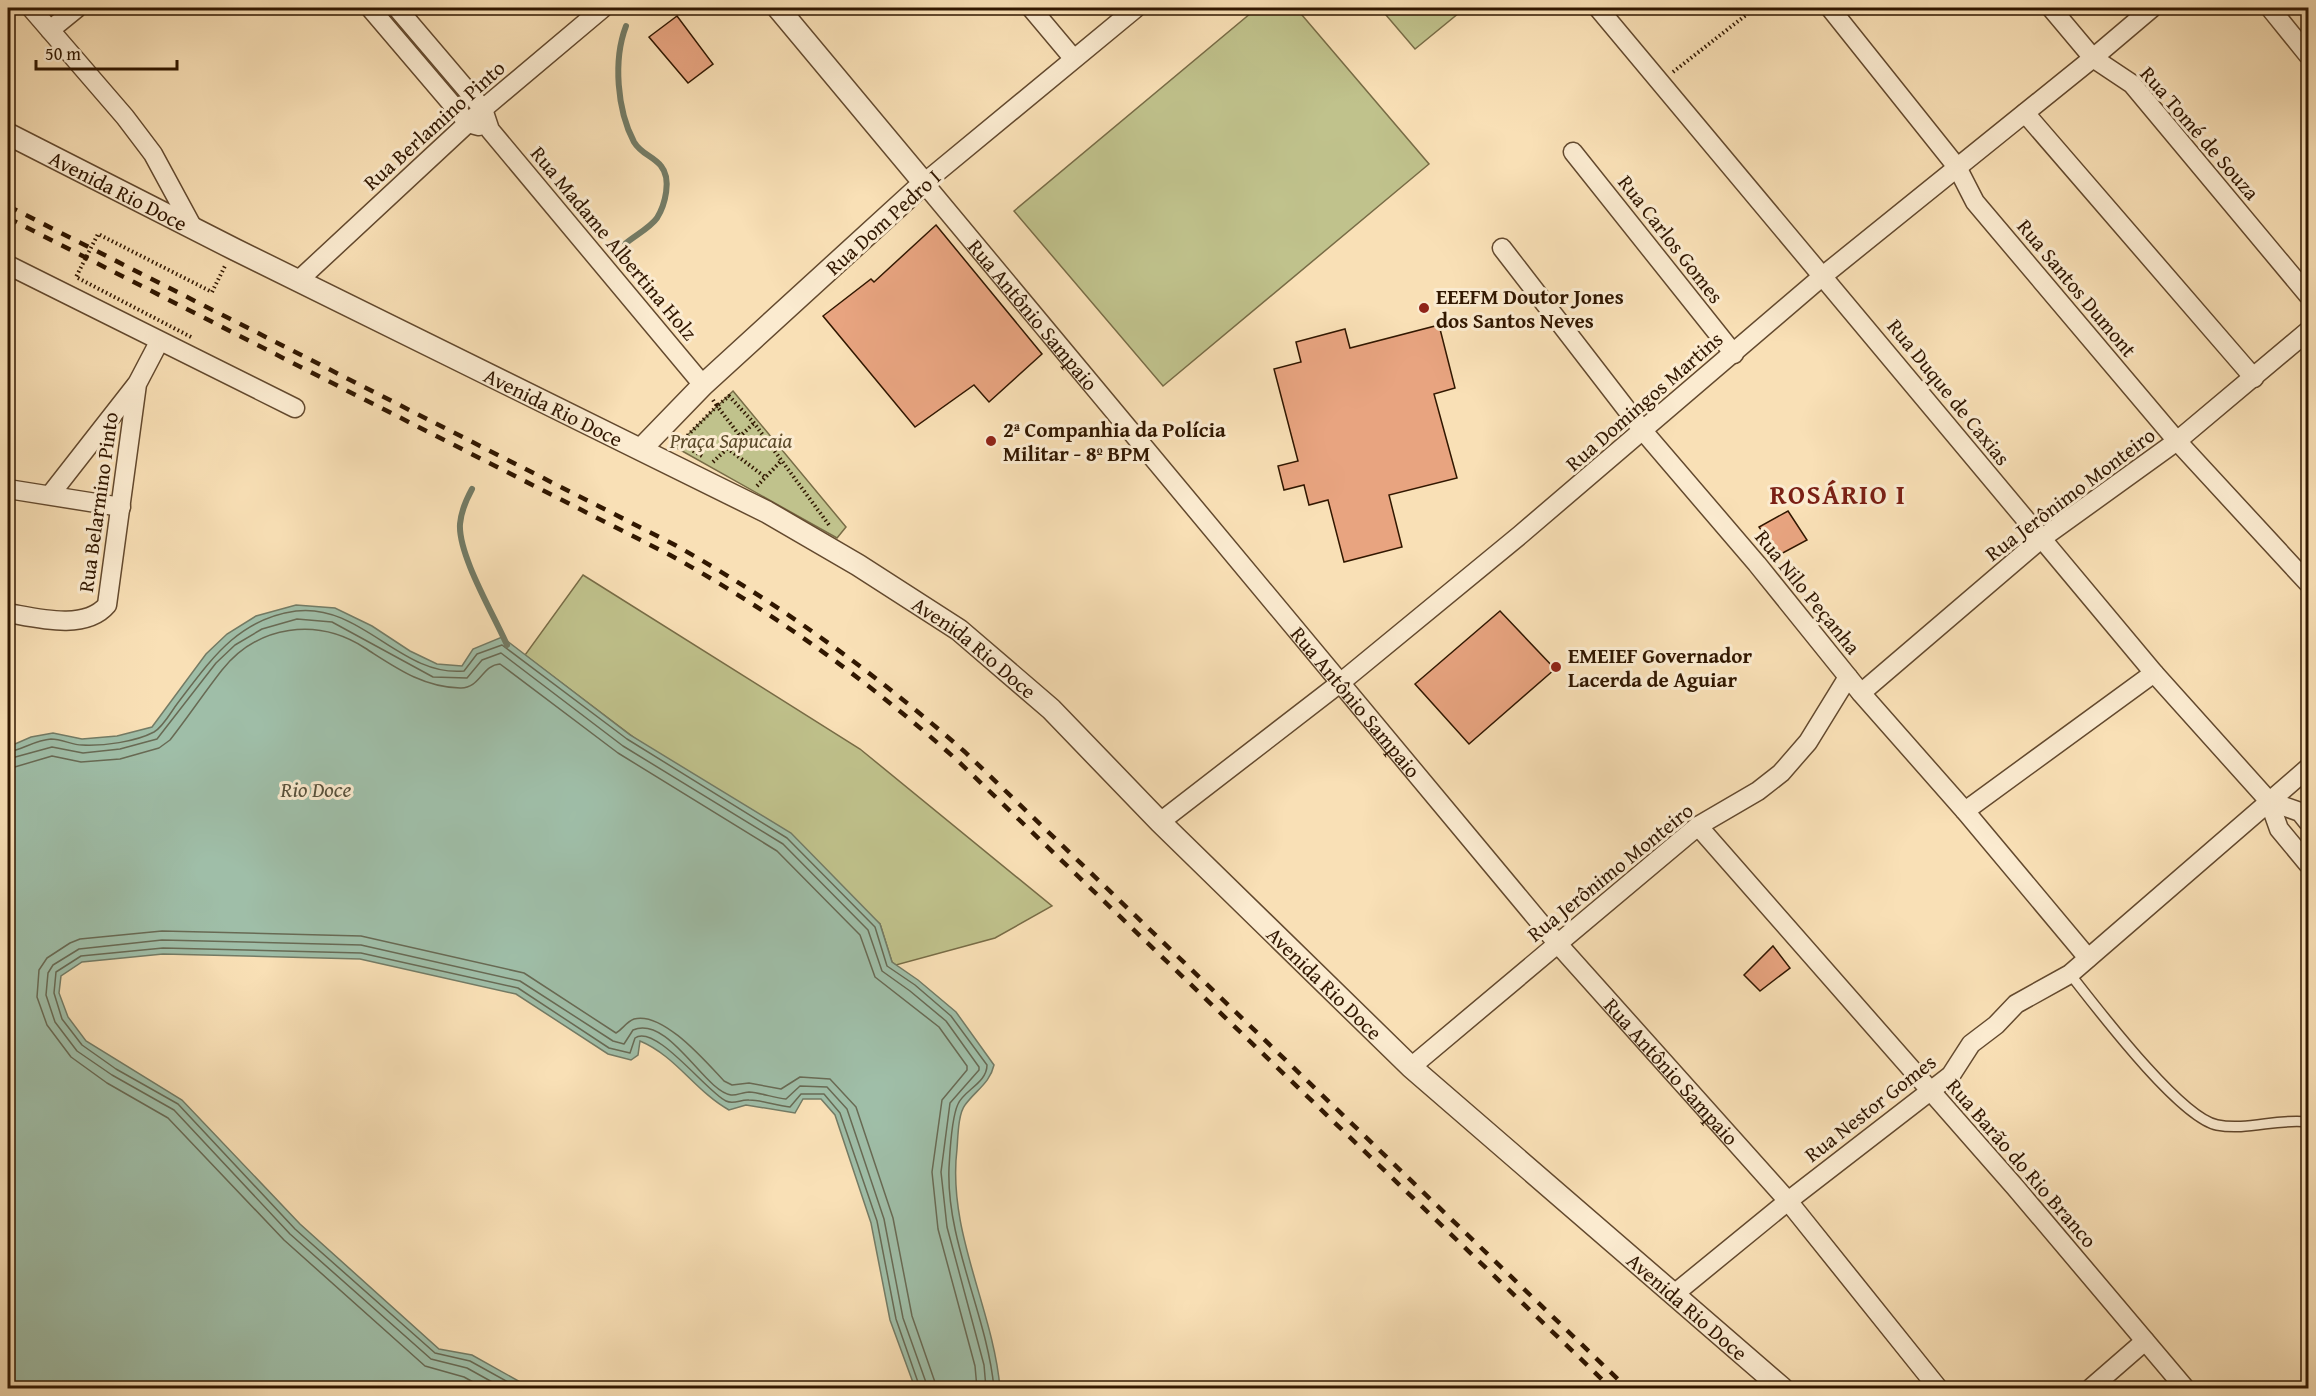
<svg xmlns="http://www.w3.org/2000/svg" width="2316" height="1396" font-family="'Gentium Book Plus',serif">
  <rect width="100%" height="100%" fill="#f9e0b6"/>
  <filter id="stains"><feTurbulence type="fractalNoise" baseFrequency=".00333" numOctaves="4"/><feColorMatrix values="0 0 0 0 .2 0 0 0 0 .09 0 0 0 0 .02 0 0 0 .5 -.17"/></filter>
  <radialGradient id="worn" r=".72"><stop offset=".6" stop-color="#630" stop-opacity="0"/><stop offset="1" stop-color="#630" stop-opacity=".3"/></radialGradient>
  <g fill="#c0c28c" stroke="#786c46" stroke-width="1.5">
    <path d="M1257,8H1296L1429,164L1163,386L1014,211Z"/>
    <path d="M1380,8H1465L1415,49Z"/>
    <path d="M733,391L846,527L837,538L675,447Z"/>
    <path d="M583,575L860,749L1052,906L995,938L896,965L892,962L880,924L525,655Z"/>
  </g>
  <path fill="#9fbea8" stroke="#737b65" stroke-width="1.5" d="M296,605L335,608L372,626L410,651L437,664L462,666L473,649L502,637L630,735L791,833L880,924L892,962L918,980L956,1012L994,1065C990,1083 976,1090 965,1105C958,1114 958,1137 957,1149C947,1232 993,1308 1000,1388H915L890,1320L871,1223L835,1115L821,1099H803L795,1113L746,1105L729,1110C695,1091 676,1056 640,1041L638,1055L631,1060L608,1054L516,994L360,959L163,954L82,962L61,976L59,993L68,1017L86,1041L182,1100L300,1224L439,1349L472,1355L531,1388H8V747L31,737L53,733L82,739L117,736L152,727L206,654L227,634L256,616Z"/>
  <g fill="none" stroke-linecap="round" stroke-linejoin="round">
    <g stroke="#686a54" stroke-width="1.5">
      <path d="M8,752C22,750 35,740 51,739C62,739 72,745 82,745C104,746 135,742 154,732C163,727 171,712 177,704C210,661 237,619 296,611C361,603 401,677 464,671L477,654L502,645L627,739L787,838L875,927L887,966L915,985L951,1016L987,1065C987,1083 964,1090 958,1104C951,1119 950,1152 949,1168C946,1241 987,1315 994,1388"/>
      <path d="M8,759L52,747L83,753L120,749L157,739L216,663L235,645L262,629L297,619L332,622L433,677L467,678L482,660L501,653L623,746L783,844L868,930L882,971L910,991L946,1021L979,1067V1070L950,1103L941,1172L947,1227L984,1365L986,1388"/>
      <path d="M8,769L52,756L81,762L120,759L159,748L170,740C188,717 204,693 222,670C258,625 317,617 365,648C395,667 422,687 460,688C480,689 482,665 500,664L618,753L777,851L860,935L875,977L939,1027L967,1066V1070L942,1100L932,1172L938,1229L975,1366L977,1388"/>
      <path d="M484,1388L464,1377L425,1366L284,1240L168,1118L107,1083L71,1057L47,1025L37,997L39,970L47,958L70,943L80,939L162,931L361,936L524,973L616,1033C623,1029 626,1022 634,1019C663,1011 706,1062 724,1081L732,1085L749,1083L781,1089L800,1077L830,1079L856,1107L893,1218L912,1316L937,1388"/>
      <path d="M503,1388L467,1368L431,1359L290,1234L174,1110L112,1075L77,1051L55,1022L46,995L48,973L53,965L79,949L162,940L361,945L520,981L613,1041L624,1044L633,1030C669,1015 704,1091 731,1095C736,1096 743,1092 749,1092C762,1093 774,1098 786,1099L800,1086L827,1087L847,1109L884,1219L903,1318L928,1388"/>
      <path d="M519,1388L470,1361L435,1353L295,1229L178,1104L116,1069L82,1045L62,1019L54,993L56,972L81,956L163,948L361,953L518,988L609,1048L630,1053L635,1038C655,1023 707,1092 726,1101C734,1105 741,1099 749,1100C763,1100 776,1106 790,1107L801,1094H824L840,1113L877,1221L896,1319L920,1388"/>
    </g>
    <g stroke="#737b65" stroke-width="6">
      <path d="M625,244C634,236 650,228 657,218C665,205 672,179 661,166C653,156 641,154 634,142C617,110 613,60 626,26"/>
      <path d="M472,489C466,500 461,512 460,524C458,555 494,615 507,645"/>
    </g>
  </g>
  <g fill="#e8a480" stroke="#311700" stroke-width="1.5">
    <path d="M677,16L713,64L688,83L649,37Z"/>
    <path d="M936,225L1042,354L989,402L974,385L915,427L823,316L871,279L874,282Z"/>
    <path d="M1439,325L1455,388L1434,394L1457,478L1389,495L1402,547L1344,562L1328,500L1309,505L1304,485L1284,490L1278,466L1298,461L1274,369L1301,362L1296,342L1345,329L1350,348Z"/>
    <path d="M1788,511L1807,540L1779,555L1759,527Z"/>
    <path d="M1500,611L1555,669L1469,744L1415,684Z"/>
    <path d="M1773,946L1790,968L1760,991L1744,975Z"/>
  </g>
  <g fill="none" stroke-linecap="round" stroke-linejoin="round">
    <g stroke="#63492e" stroke-width="12">
      <path id="service" d="M2070,974C2096,1007 2180,1118 2217,1125C2247,1131 2278,1118 2308,1122"/>
    </g>
    <g stroke="#63492e" stroke-width="21">
      <g id="minor">
        <path d="M31,8L125,117L153,154L192,226"/>
        <path d="M370,8L468,123L479,126"/>
        <path d="M397,8L483,109L490,130L703,385"/>
        <path d="M1031,8L1073,58"/>
        <path id="s1" d="M1136,8L924,183L1557,943L1788,1201L1938,1388"/>
        <path d="M1598,8L2154,673L2269,801L2279,829L2308,864"/>
        <path d="M1830,8L1957,167L1975,202L2177,441L2308,583"/>
        <path d="M2051,8L2093,58L2132,84L2308,295"/>
        <path d="M2270,8L2308,55"/>
        <path d="M50,30L77,8"/>
        <path d="M2025,113L2254,378"/>
        <path d="M1573,152L1734,354"/>
        <path d="M1502,248L1644,432L1757,564L1861,693L1965,811L2088,958"/>
        <path d="M8,265L295,408"/>
        <path d="M300,279L483,109L603,8"/>
        <path d="M8,489L121,507"/>
        <path d="M50,495L136,385"/>
        <path d="M8,613C37,618 85,631 107,605L137,384L159,342"/>
        <path d="M1861,693L2041,539L2177,441L2308,331"/>
        <path d="M2269,801L2300,812L2308,822"/>
        <path d="M1965,811L2154,673"/>
        <path d="M1160,822L1340,683L1520,535L1824,275L2093,58L2152,8"/>
        <path d="M1698,826L2015,1187L2185,1388"/>
        <path d="M1411,1067L1698,826L1758,791L1781,773L1808,742L1848,677"/>
        <path d="M1673,1295L1788,1201L1951,1075L1971,1044L1996,1025L2016,1004L2070,974L2308,768"/>
        <path d="M2091,1388L2145,1341"/>
      </g>
    </g>
    <g stroke="#63492e" stroke-width="24">
      <g id="tertiary">
        <path id="s2" d="M8,134L234,249L767,512L858,565L959,630L1051,709L1160,822L1411,1067L1782,1388"/>
        <path d="M641,449L703,385L924,183L778,8"/>
      </g>
    </g>
    <g stroke="#311700" stroke-width="4" stroke-dasharray="1.5 3" stroke-linecap="butt">
      <path d="M1673,72L1755,8"/>
      <path d="M212,292L225,266"/>
      <path d="M713,400L717,406L729,396L754,423L829,525"/>
      <path d="M727,448L765,477"/>
      <path d="M702,456L680,443L717,406L740,436"/>
      <path d="M713,462L754,423"/>
      <path d="M757,486L782,460"/>
    </g>
    <use href="#service" stroke="#fbebd0" stroke-width="9"/>
    <use href="#minor" stroke="#fbebd0" stroke-width="18"/>
    <use href="#tertiary" stroke="#fbebd0" stroke-width="21"/>
    <g stroke="#311700" stroke-width="4.5" stroke-dasharray="10 10" stroke-linecap="butt">
      <path d="M8,206L675,545C780,604 875,673 965,752L1627,1388"/>
      <path d="M8,218L670,555C773,612 869,681 958,761L1611,1388"/>
    </g>
    <path stroke="#311700" stroke-width="4" stroke-dasharray="1.5 3" stroke-linecap="butt" d="M191,337L76,277L98,234L212,292"/>
  </g>
  <g fill="#8f2418" stroke="#fbebd0" stroke-width="2">
    <circle cx="1424" cy="308" r="6"/>
    <circle cx="991" cy="441" r="6"/>
    <circle cx="1556" cy="667" r="6"/>
  </g>
  <g text-anchor="middle" dominant-baseline="central" stroke-width="6" stroke-linejoin="round" paint-order="stroke">
    <g font-size="21" fill="#311700" stroke="#fbebd0">
      <text transform="translate(434 125) rotate(-42)">Rua Berlamino Pinto</text>
      <text transform="translate(2200 133) rotate(49)">Rua Tomé de Souza</text>
      <text stroke="none"><textPath href="#s2" startOffset="124">Avenida Rio Doce</textPath></text>
      <text transform="translate(883 222) rotate(-42)">Rua Dom Pedro I</text>
      <text transform="translate(1671 239) rotate(52)">Rua Carlos Gomes</text>
      <text transform="translate(614 243) rotate(50)">Rua Madame Albertina Holz</text>
      <text transform="translate(2077 288) rotate(50)">Rua Santos Dumont</text>
      <text stroke="none"><textPath href="#s1" startOffset="446">Rua Antônio Sampaio</textPath></text>
      <text transform="translate(1949 392) rotate(51)">Rua Duque de Caxias</text>
      <text transform="translate(1644 401) rotate(-41)">Rua Domingos Martins</text>
      <text stroke="none"><textPath href="#s2" startOffset="610">Avenida Rio Doce</textPath></text>
      <text transform="translate(2070 494) rotate(-37)">Rua Jerônimo Monteiro</text>
      <text transform="translate(98 502) rotate(-82)">Rua Belarmino Pinto</text>
      <text transform="translate(1808 592) rotate(51)">Rua Nilo Peçanha</text>
      <text stroke="none"><textPath href="#s2" startOffset="1096">Avenida Rio Doce</textPath></text>
      <text stroke="none"><textPath href="#s1" startOffset="950">Rua Antônio Sampaio</textPath></text>
      <text transform="translate(1610 872) rotate(-39)">Rua Jerônimo Monteiro</text>
      <text stroke="none"><textPath href="#s2" startOffset="1582">Avenida Rio Doce</textPath></text>
      <text stroke="none"><textPath href="#s1" startOffset="1436">Rua Antônio Sampaio</textPath></text>
      <text transform="translate(1870 1108) rotate(-38)">Rua Nestor Gomes</text>
      <text transform="translate(2022 1163) rotate(49)">Rua Barão do Rio Branco</text>
      <text stroke="none"><textPath href="#s2" startOffset="2068">Avenida Rio Doce</textPath></text>
    </g>
    <g font-size="21" font-weight="bold" fill="#311700" stroke="#fbebd0" text-anchor="start">
      <text x="1436" y="296">EEEFM Doutor Jones<tspan x="1436" dy="24">dos Santos Neves</tspan></text>
      <text x="1003" y="429">2ª Companhia da Polícia<tspan x="1003" dy="24">Militar - 8º BPM</tspan></text>
      <text x="1568" y="655">EMEIEF Governador<tspan x="1568" dy="24">Lacerda de Aguiar</tspan></text>
    </g>
    <g font-size="21" font-style="italic" fill="#5c4a2a" stroke="#fbebd0">
      <text x="731" y="440">Praça Sapucaia</text>
    </g>
    <g font-size="22" font-style="italic" fill="#58513b" stroke="#fbebd0">
      <text x="316" y="789">Rio Doce</text>
    </g>
    <g font-size="27" font-weight="bold" letter-spacing="1.5" fill="#7a1f14" stroke="#fbebd0">
      <text x="1838" y="494">ROSÁRIO I</text>
    </g>
  </g>
  <rect width="2316" height="1396" fill="none" stroke="#f9e0b6" stroke-width="30"/>
  <rect x="9" y="9" width="2298" height="1378" fill="none" stroke="#311700" stroke-width="3"/>
  <rect x="15" y="15" width="2286" height="1366" fill="none" stroke="#311700" stroke-width="1.5"/>
  <path d="M36 60v9h141v-9" fill="none" stroke="#311700" stroke-width="3"/>
  <text x="45" y="60" font-size="18" fill="#311700" stroke="#fbebd0" stroke-width="4.5" paint-order="stroke">50 m</text>
  <rect width="100%" height="100%" filter="url(#stains)"/>
  <rect width="100%" height="100%" fill="url(#worn)"/>
</svg>
